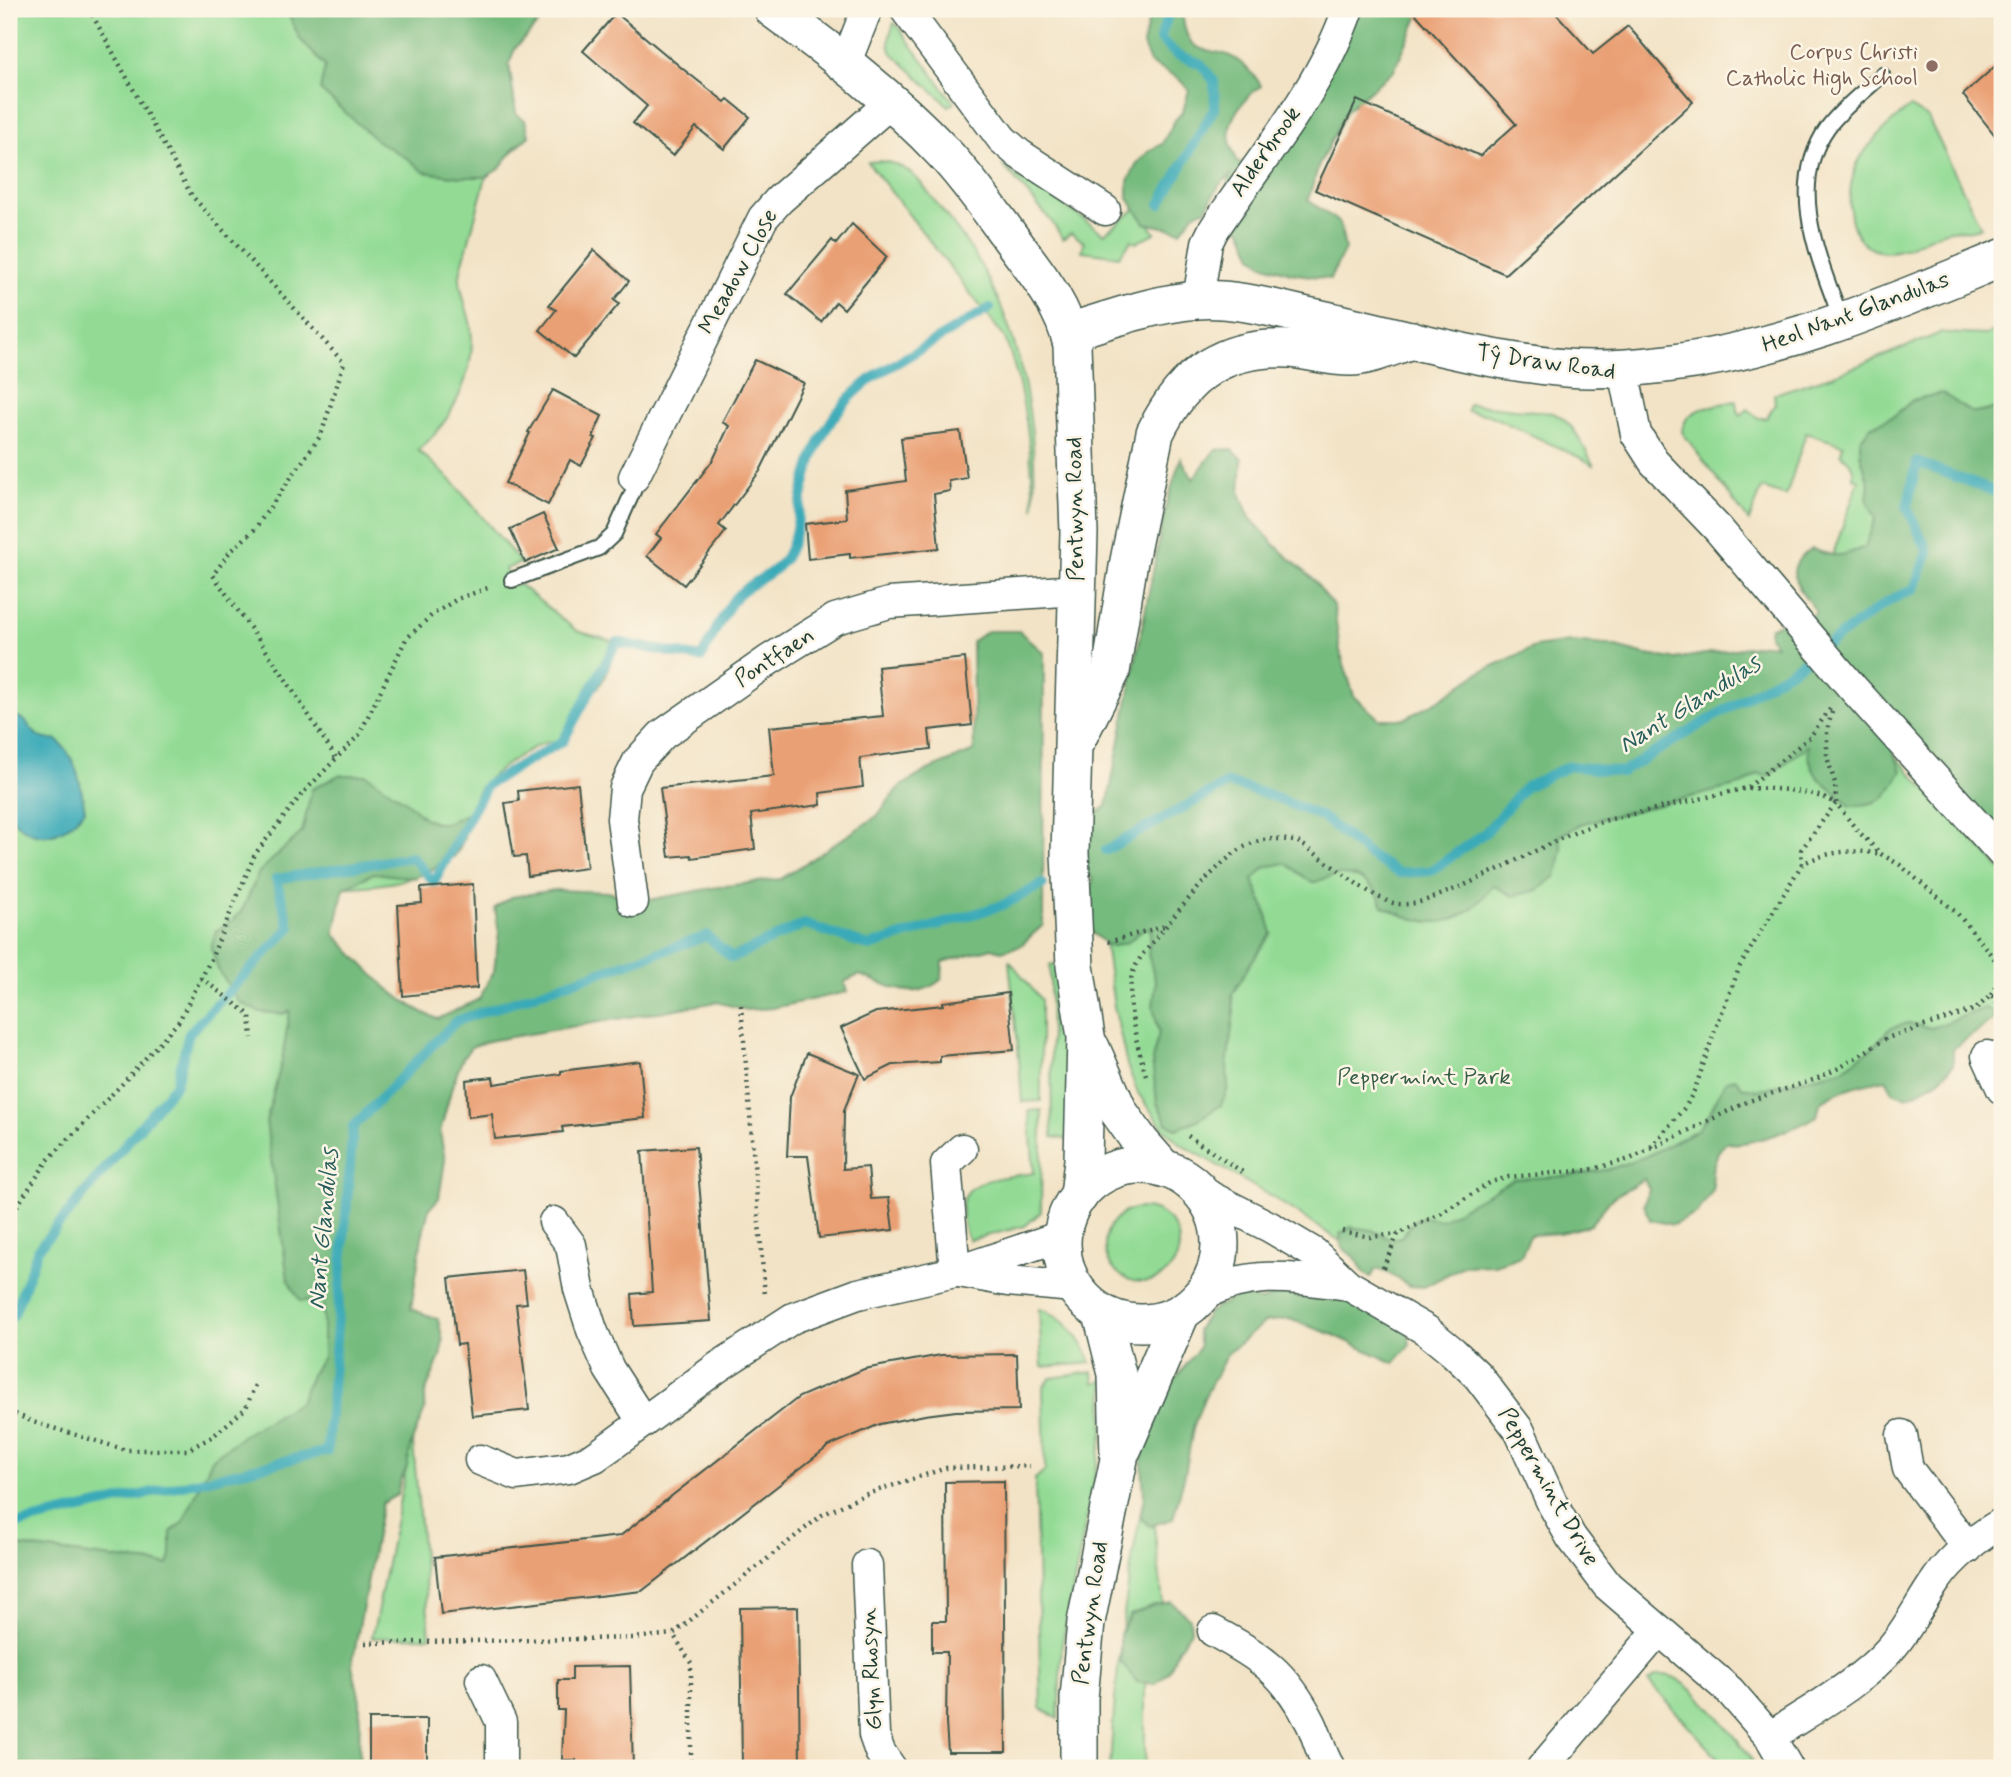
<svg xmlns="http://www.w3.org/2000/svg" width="2011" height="1777" font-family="Mynerve,sans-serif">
  <rect width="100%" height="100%" fill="#fcf5e5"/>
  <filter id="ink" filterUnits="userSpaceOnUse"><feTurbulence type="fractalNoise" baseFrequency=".0143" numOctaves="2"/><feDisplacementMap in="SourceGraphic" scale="14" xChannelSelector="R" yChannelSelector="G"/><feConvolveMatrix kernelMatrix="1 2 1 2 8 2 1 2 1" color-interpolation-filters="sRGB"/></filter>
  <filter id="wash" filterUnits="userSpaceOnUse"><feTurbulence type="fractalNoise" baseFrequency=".00686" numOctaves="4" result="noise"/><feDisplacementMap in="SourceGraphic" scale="28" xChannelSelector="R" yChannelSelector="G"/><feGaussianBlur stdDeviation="1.57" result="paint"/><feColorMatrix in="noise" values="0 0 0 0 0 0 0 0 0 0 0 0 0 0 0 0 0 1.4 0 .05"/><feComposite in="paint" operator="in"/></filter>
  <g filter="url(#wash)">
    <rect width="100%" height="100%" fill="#f2e3c6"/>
    <g fill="#93db95" stroke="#598c64" stroke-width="2">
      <path d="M9,9H552L515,48L509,64L516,114L525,120L529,136C513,149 504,166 486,177C480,200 474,222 468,244C466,254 461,265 460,276C459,292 469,311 471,328C477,371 451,424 418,450L453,482L521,563L505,569L515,585H520L577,631L619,643C606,665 609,684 586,697C582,708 569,737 558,742C551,745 556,741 548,742C532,745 492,773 482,786C468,802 469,846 451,859C411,887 366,886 319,889L371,1378L171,1532V1556L168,1565L9,1545Z"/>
      <path d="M894,23L896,24L954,103L949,106L892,53C886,42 891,33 894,23Z"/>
      <path d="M1910,107L1928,118L1981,227C1965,234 1964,228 1950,230C1926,234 1904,257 1878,251C1842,242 1845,182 1861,157C1874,137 1892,122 1910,107Z"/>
      <path d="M881,161C914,166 921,184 941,209C955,227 970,245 981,266C1022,337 1038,428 1034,509C1031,451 1026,393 1005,338L868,162Z"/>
      <path d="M1002,164L1024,182L1028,179L1104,234L1138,207L1155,233L1136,243L1132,240L1119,256L1082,251L1084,242L1071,233L1063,239L1052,222Z"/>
      <path d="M2002,329V406C1966,419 1972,411 1942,393L1913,400L1894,416L1870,427L1860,440V453L1869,484L1867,501L1876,517L1865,547L1846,555L1832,557L1859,480L1853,478C1855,466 1849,461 1841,454L1843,445L1806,433L1786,496L1762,488L1749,521L1682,432C1684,406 1716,406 1736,401L1737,410L1741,415L1748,409L1758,418H1767L1775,404L1774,394L1834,375L1941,333L1986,335Z"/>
      <path d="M1469,404L1553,413C1575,422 1583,447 1594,466L1585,460L1489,415L1467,411Z"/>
      <path d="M1837,693L2002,871V1006L1944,1044L1616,1189L1410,1286L1272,1197L1181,1144L1164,1129L1138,1093L1127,1065L1114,1006L1105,943L1242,838L1583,823L1660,805Z"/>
      <path d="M1010,961L1041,1000V1101L1022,1102L1018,1046L1009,962Z"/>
      <path d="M1050,965H1055L1071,1074L1069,1139L1052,1137Z"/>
      <path d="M1042,1110L1041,1212L1025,1226L969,1240C964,1232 963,1223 962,1213C958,1176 1009,1177 1034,1173L1029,1111Z"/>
      <circle cx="1142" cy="1245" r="37"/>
      <path d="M1039,1309C1062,1315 1084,1340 1091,1363L1042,1367Z"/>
      <path d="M1093,1372L1094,1383L1104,1380L1103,1433L1062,1644L1058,1719L1041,1708L1035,1479L1045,1470L1043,1387L1051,1378Z"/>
      <path d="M413,1443L430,1637L372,1638L411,1444Z"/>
      <path d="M1140,1517L1150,1526H1154L1163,1604L1130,1615L1120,1634L1121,1662L1145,1683V1768H1110C1115,1683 1123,1600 1140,1517Z"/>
      <path d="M1658,1675C1662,1675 1666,1675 1670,1676C1693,1682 1745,1746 1756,1768H1727L1648,1681Z"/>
    </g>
    <g fill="#76bb7e" stroke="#4a7c59" stroke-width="2">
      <path d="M286,9H552L515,48L509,64L516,114L525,120L529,136L514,148L500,168L486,177H460L424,172L408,159L376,140L320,90L325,66L300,39Z"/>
      <path d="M1146,9H1181C1184,20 1184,37 1194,45C1203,52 1215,51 1225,54C1238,58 1255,74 1261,86C1244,98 1226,119 1230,141C1231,148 1235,156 1238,163L1254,160L1284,118L1331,15L1329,9H1422L1394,70L1347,110L1319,165L1308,200L1340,223L1345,249L1330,279L1291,273L1262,264L1253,256L1242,231L1219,206L1231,175L1220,184L1205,210L1195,213L1181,231L1145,223L1128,198V181L1138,162L1150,150L1162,144L1175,120L1183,111L1189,90L1178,78L1150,63L1143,45L1148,23Z"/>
      <path d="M1942,393C1972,411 1966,419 2002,406V842L1882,727L1902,771C1886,799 1883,804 1850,806C1828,783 1809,781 1808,746L1768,776L1758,774L1744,784L1583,823L1559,836L1562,849L1556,876L1538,890L1513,896L1493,885C1462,930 1428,930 1383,906C1377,887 1361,874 1339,875C1331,875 1320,881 1312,883L1286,863L1265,867L1253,880L1265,909L1272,933L1250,964L1232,995L1234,1011L1227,1066L1228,1088L1221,1105L1197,1120L1177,1129L1167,1123L1157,1103L1152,1060L1159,1032L1153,1007L1156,983L1148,954L1151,929L1144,928L1128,942L1110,947L1087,929C1085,915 1091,911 1091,901C1091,891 1089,890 1093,879L1082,867L1080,827L1107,806L1166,505L1181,458L1193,479L1215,450L1232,449L1242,459L1240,493L1250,518L1280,550L1313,579L1334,607L1340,651L1354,696L1379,719H1404L1438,701L1478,673L1535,647L1570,642L1608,645L1646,655L1675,659L1766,644L1776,645L1769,636L1770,628L1780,623L1807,622L1816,611C1800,589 1778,569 1812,549C1836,558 1841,557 1865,547L1876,517L1867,501L1869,484L1860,452V440L1870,427L1894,416L1913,400Z"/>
      <path d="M987,631H1019L1044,653L1043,925L1020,946L1001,951L992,948L943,962L942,979C912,1004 891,985 859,975L844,982L847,992L773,1008L747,1010L717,1002L488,1041L471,1047L463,1058L453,1083L440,1132L445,1160L439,1198L429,1209L422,1237L411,1309L438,1319L443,1341L440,1357L425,1393V1409L411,1444L407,1467L400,1481L397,1495L382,1503L352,1665L360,1700L359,1768H9V1545L168,1565L171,1556V1532L183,1522L212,1459L245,1434L300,1402L311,1375L323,1357V1300L300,1301L288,1280L266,1122L282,1060L290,1011L283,1014L259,1012L239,1002L218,969L211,947L216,931L234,919L243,909L259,872L302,832L312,789L339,775H367L407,802L424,818L436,823H446L471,812L464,837L454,857L415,878L374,873L344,888L334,934C366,967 394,1003 438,1019L479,999L494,971L499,933L495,908L511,897L555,890L607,892L649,900L718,887L781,879L877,816L898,788L928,770L974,751L972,642Z"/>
      <path d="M1985,1008L1994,1012L1993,1020L1953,1049V1065C1940,1081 1926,1089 1906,1097L1894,1093L1886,1079C1863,1084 1839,1088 1820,1103L1817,1116C1800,1127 1743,1149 1726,1142L1718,1152L1712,1170L1713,1190L1697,1213L1673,1225L1650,1220L1644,1205L1649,1189L1644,1179L1612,1198L1590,1225L1560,1233L1530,1235L1521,1256L1495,1265L1463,1266L1424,1287L1410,1286L1388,1273L1376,1269L1371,1277C1359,1274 1363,1266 1356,1259C1351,1254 1345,1251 1341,1246L1340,1234L1351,1227L1372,1230L1390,1239L1401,1237C1418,1217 1414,1214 1441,1220L1514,1179L1569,1176L1610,1169L1647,1156L1697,1130L1709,1114L1725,1082L1735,1078L1743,1087L1758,1090L1841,1070L1871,1049L1889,1029L1907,1023L1932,1028Z"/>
      <path d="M1284,1291L1297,1297L1317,1299L1340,1297L1408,1329L1410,1345L1394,1363L1334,1335L1289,1319L1265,1322L1227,1354L1204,1398L1193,1428L1185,1474L1173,1519L1150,1526L1140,1517L1144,1496L1141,1450L1161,1387L1176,1378L1200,1346L1197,1330L1209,1312L1240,1294L1261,1301Z"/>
      <path d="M1171,1602L1190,1619L1191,1631L1178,1649L1170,1670L1155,1684L1137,1682L1121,1662L1120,1634L1130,1615L1154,1605Z"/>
    </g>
    <path fill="#3aaab8" stroke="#2c7476" stroke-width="2" d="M9,715C15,716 22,717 26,722C35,733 39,742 56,739C78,759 80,782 85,810C61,838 36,847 9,815Z"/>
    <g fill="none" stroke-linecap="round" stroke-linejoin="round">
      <g stroke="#3aaab8" stroke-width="10">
        <path d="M1160,204L1215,107L1214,81L1201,64L1176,54L1160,39L1170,9"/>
        <path d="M1106,850L1228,783L1269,795L1322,817L1370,856L1399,873L1431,871L1486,832L1525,787L1569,766L1622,772L1793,669L1890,600L1914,589L1928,552L1907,507L1917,462L1993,491L2002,489"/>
        <path d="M9,1320L14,1314L38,1249L176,1084L189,1033L290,928L276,879L412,857L434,882L487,785L563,741L617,642L701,658C712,639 721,616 735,598C748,582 774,576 785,558C796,540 798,518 802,497C813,443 833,406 878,374L990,308"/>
        <path d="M9,1526L327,1451L353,1127L456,1021L707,936L732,958L804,924L869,946L1003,905L1043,884"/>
      </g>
    </g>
    <g id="blocks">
      <g fill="#eaa074">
        <path d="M1411,9H1552L1593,54L1628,26L1693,102L1505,274L1315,190L1357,100L1480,156L1516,124Z"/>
        <path d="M616,13L683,69L725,102L728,99L750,117L724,149L696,127L673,156L633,123L647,106L583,51Z"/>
        <path d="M2002,60V144L1963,95Z"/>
        <path d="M852,224L887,257L844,309L836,302L821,322L787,294L832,240L836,244Z"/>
        <path d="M594,250L629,281L614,300L619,304L574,358L540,330L556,310L549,305Z"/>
        <path d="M755,360L804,383L760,471L719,525L726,531L684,585L647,556L661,538L656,534L713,460L729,426L722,422Z"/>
        <path d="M553,390L602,416L593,437L596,438L581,466L570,460L548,505L505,483L530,433L528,432Z"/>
        <path d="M960,431L967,478L949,481L950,491L934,494L939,548L850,558V554L808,559L805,524L847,519L845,490L906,481L901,438Z"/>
        <path d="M543,514L559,548L525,563L510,529Z"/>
        <path d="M965,658L972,725L929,730L931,749L860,758L863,787L820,793L821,805L751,814L755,849L692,858L691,855L669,857L660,788L774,776L769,727L883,716L878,667Z"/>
        <path d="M578,784L587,868L528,876L526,856L514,857L505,803L519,801L518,791Z"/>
        <path d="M473,884L477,988L403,996L398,905L422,903L421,888Z"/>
        <path d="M1008,993L1014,1050L940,1056V1062L893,1065L865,1079L841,1028L876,1012L943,1005V1002Z"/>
        <path d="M807,1053L859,1074L844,1110L843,1169L868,1167L871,1199L889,1198L893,1230L819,1238L808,1156H787L790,1097Z"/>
        <path d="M640,1061L645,1118L562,1127L563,1132L495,1139L492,1114L468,1117L466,1080L493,1077L494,1084L561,1074V1071Z"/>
        <path d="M696,1147L711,1321L634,1326L632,1294L652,1292L642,1151Z"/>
        <path d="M523,1270L527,1303L516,1304L529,1410L472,1416L464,1344L457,1345L449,1278Z"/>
        <path d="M1017,1354L1019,1410L956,1411L925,1415L880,1424L829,1446L642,1591L441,1614L435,1557L620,1536L799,1397L864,1369L941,1355Z"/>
        <path d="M1004,1481L1006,1752H948L946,1723L947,1652H932V1621H946L945,1482Z"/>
        <path d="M798,1607L800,1768H742L740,1608Z"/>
        <path d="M630,1666L633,1768H576V1760H562L564,1710H558V1680H572V1667Z"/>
        <rect x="369" y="1719" width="58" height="49"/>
      </g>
    </g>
  </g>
  <g filter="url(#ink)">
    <use href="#blocks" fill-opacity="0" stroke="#3f564a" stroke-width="2"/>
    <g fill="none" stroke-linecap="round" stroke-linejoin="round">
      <g stroke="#3f564a" stroke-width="18">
        <g id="service">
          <path d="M1842,321C1820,261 1785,187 1828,127C1843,107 1864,92 1882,75"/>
          <path d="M512,580L599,548L614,534L634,489V477"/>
        </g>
      </g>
      <g stroke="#3f564a" stroke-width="33">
        <g id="minor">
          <path d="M905,9L1002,139L1019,154L1105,210"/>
          <path d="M846,62L867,9"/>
          <path d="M1198,300L1207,243L1213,231C1260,159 1320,91 1348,9"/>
          <path d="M1623,370L1636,434L1654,462L1718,529L1851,686L2002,853"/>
          <path d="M634,477L763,218L779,200L891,102"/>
          <path d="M633,902L622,819L625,788L638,761L662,735L769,660L835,619L889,603L1078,590"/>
          <path d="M1987,1056L2002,1089"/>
          <path d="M1201,1192L1270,1227L1314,1253L1348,1285L1426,1330L1453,1352L1478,1376L1519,1430L1553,1505L1571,1537L1607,1585L1730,1691L1770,1737L1788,1768"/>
          <path d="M554,1222L571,1245L579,1289L592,1330L609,1369L643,1422"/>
          <path d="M955,1272L946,1164L962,1149"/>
          <path d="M959,1272L1008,1281L1073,1287"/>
          <path d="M1203,1295C1252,1269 1295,1278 1348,1285"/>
          <path d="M1902,1435L1908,1469L1968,1548"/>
          <path d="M480,1460L517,1475L569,1468L595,1457L612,1445L718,1367L793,1318L858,1294L955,1272L1061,1236"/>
          <path d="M867,1565L874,1735L880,1752L891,1768"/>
          <path d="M1213,1631C1261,1657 1285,1672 1311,1723C1318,1737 1321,1755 1330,1768"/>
          <path d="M481,1680L501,1722V1768"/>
          <path d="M1770,1737C1810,1710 1860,1684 1892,1647C1910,1626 1921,1601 1937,1579C1952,1557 1979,1536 2002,1523"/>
          <path d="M1542,1768L1659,1630"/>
        </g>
      </g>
      <g stroke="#3f564a" stroke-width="40">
        <g id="tertiary">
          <path d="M773,9C833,53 892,98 943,152C970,181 992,213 1015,244C1038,275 1064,307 1072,345L1079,532L1070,853L1075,966L1086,1037L1083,1160L1079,1196"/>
          <path d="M1069,332C1110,319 1153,304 1197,300C1236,297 1279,310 1317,318C1399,336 1482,361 1566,368C1599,371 1632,368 1666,364C1785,350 1892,303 2002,258"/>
          <path d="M1077,739L1111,672L1129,561L1155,433C1184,373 1225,345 1291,349C1311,351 1330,357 1350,357C1366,358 1395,345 1412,340"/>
          <path d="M1091,1048L1119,1112L1141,1143L1163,1168"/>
          <circle cx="1141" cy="1244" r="79"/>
          <path d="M1123,1448L1181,1313"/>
          <path d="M1079,1768V1698L1086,1622L1119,1459L1117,1374L1102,1314"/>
        </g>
      </g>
      <g stroke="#3f564a" stroke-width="4.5" stroke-dasharray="2 5" stroke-linecap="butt">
        <path d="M89,9L192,196L344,363L321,435L254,530L229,553L213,575L279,669L336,758"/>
        <path d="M1832,712L1827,730V757L1835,783L1836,803L1856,829L1881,854L1900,865L1957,913L2002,968"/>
        <path d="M1748,788C1778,789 1808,789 1836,803L1801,850L1802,864"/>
        <path d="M1108,942L1167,925"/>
        <path d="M201,978L250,1015L252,1038"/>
        <path d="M1991,995L2002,974"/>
        <path d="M741,1005L765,1296"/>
        <path d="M1146,1075C1138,1049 1127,1007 1131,981C1132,971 1137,963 1142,955C1168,925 1213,863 1246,846C1263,837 1280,838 1298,842C1324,857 1372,901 1398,904C1417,906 1437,896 1455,889C1506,868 1554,838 1607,820L1747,788L1810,737L1830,709"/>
        <path d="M1188,1136L1244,1173"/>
        <path d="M1651,1147L1686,1106L1695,1089L1714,1033L1740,966L1802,864C1828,851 1852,849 1881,854"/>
        <path d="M9,1218L48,1160L122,1084L179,1021L211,959L255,854L302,794L359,735L406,639L432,615L457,599L488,588"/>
        <path d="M1342,1231L1370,1237L1398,1234"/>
        <path d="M1383,1268L1398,1234L1442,1213L1491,1182L1509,1177L1589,1170L1630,1159L1749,1101L1816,1079L1841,1067L1887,1038L1976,1009L1991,995L2002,1009"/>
        <path d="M9,1411L33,1422L126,1450H187L212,1437L246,1408L255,1385"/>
        <path d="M365,1643L633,1638L673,1634"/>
        <path d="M691,1768V1663L673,1634L822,1515L864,1495L946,1468L1030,1466"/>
      </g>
      <use href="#service" stroke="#fff" stroke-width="14"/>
      <use href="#minor" stroke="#fff" stroke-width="30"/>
      <use href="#tertiary" stroke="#fff" stroke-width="37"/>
    </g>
  </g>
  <circle fill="#8d6e63" stroke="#fcf5e5" stroke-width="2.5" cx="1932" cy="66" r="7"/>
  <g text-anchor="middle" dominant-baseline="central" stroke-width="5" stroke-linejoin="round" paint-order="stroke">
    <g font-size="23" fill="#785e54" stroke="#fcf5e5" text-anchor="end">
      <text x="1918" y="53">Corpus Christi<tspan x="1918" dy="26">Catholic High School</tspan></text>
    </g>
    <g font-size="23" fill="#1f3d34" stroke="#fcf5e5">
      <text transform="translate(1266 152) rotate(-55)">Alderbrook</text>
      <text transform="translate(739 272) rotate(-61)">Meadow Close</text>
      <text transform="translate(1856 313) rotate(-20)">Heol Nant Glandulas</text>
      <text transform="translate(1546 363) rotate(8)">Tŷ Draw Road</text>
      <text transform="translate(1076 509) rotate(-91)">Pentwyn Road</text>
      <text transform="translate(775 658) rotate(-33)">Pontfaen</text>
      <text transform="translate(1548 1487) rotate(60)">Peppermint Drive</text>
      <text transform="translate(1091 1613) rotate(-82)">Pentwyn Road</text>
      <text transform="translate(872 1669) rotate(-93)">Glyn Rhosyn</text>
    </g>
    <g font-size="23" fill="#365d47" stroke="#fcf5e5">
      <text x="1424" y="1078">Peppermint Park</text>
    </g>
    <g font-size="24" font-style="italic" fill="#275e5c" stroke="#fcf5e5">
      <text transform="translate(1690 705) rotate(-32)">Nant Glandulas</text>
      <text transform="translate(324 1229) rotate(-85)">Nant Glandulas</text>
    </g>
  </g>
  <rect width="2011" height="1777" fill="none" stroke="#fcf5e5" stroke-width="35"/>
</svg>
